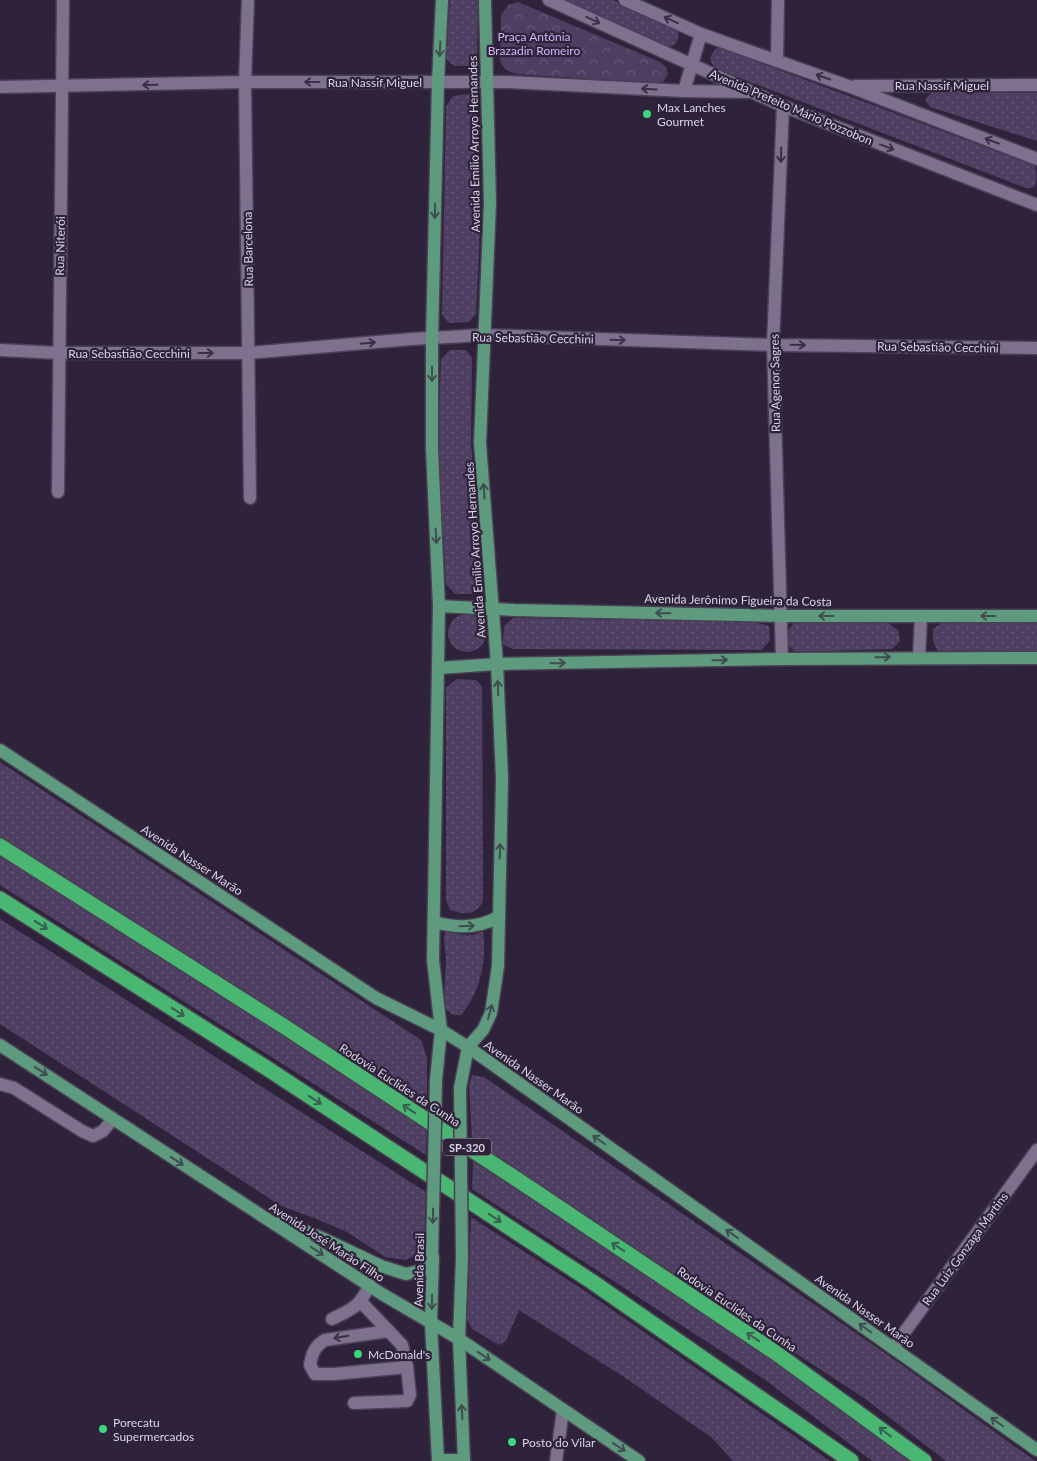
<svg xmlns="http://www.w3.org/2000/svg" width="1037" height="1461" font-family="Lato,sans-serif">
  <defs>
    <pattern id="grass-dots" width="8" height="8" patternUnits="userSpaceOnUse" patternTransform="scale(1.25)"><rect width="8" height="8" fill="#4e3e62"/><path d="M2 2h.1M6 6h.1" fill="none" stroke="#675978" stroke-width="1.8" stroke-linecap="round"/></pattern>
    <pattern id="park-crowns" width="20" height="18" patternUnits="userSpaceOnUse" patternTransform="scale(1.25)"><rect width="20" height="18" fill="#4e3e62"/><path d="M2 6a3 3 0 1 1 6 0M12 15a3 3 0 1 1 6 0" fill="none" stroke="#675978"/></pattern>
  </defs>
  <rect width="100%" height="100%" fill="#2e233b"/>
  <g fill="url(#grass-dots)">
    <path d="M450,0H478L477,59L470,66H454L446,59Z"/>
    <path d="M555,0H613L674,27C680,34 679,37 675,45L667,47Z"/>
    <path d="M721,48L1035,166C1037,172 1037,181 1035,187L1026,188L719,70L712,64L710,58L715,49Z"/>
    <path d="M932,92L1037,93V141L930,107L925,100Z"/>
    <path d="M470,94L477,102L481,205L476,314L469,322L449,323L442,315L446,106L453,96Z"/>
    <path d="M450,350H466L472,357L471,442L481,585L473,594H455L446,584L438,448L441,359Z"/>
    <circle cx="467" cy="633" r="19"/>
    <path d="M513,618L755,622L769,626L770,640L762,650L512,649L503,644L504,626Z"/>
    <path d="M945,621H1036L1037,622V651L938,652L933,641V629Z"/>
    <path d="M795,622H887L898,630L900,641L892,649L795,652L788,645V630Z"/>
    <path d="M457,679L476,680L482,686L483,901C475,917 464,914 450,910L446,900V688Z"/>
    <path d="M0,762L421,1040L427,1058V1109L0,837Z"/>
    <path d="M0,856L427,1126L426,1155L0,885Z"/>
    <path d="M0,919L426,1192L424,1244L419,1254L405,1260L385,1257L347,1232L314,1218L281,1206L0,1024Z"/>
    <path d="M446,931C454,932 462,936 471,935C476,935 478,932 483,932C487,961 480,993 461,1015H453L446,1009L444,999L446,961L444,936Z"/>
    <path d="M472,1075L484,1077L895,1360L1035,1461H946L864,1398L472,1141L469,1085Z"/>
    <path d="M473,1161L772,1358L912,1461H872L764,1379L472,1189Z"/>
    <path d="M471,1217L585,1291L830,1461H733L711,1437L624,1377L519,1310L506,1341L499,1345L472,1329L467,1319Z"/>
  </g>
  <path fill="url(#park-crowns)" d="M518,2L660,62L666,67L668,74L663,82L656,83L516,74L506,70L500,62L501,15L508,5Z"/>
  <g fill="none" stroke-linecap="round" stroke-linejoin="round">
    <g stroke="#494054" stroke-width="15">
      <g id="minor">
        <path d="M248,0L245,82L250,498"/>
        <path d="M549,0L783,106L1037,205"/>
        <path d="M625,0L701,34L848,86L1037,159"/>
        <path d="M777,61L778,0"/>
        <path d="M855,86L1037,85"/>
        <path d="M0,87L245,82H507L684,91L751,92"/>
        <path d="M684,91L701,34"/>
        <path d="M0,350L59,353H249L412,339L484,335L773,345L1037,348"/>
        <path d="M58,492L63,0"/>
        <path d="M919,657L921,616"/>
        <path d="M782,659L773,345L783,106"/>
        <path d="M0,1084L14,1088L82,1131L93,1136L103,1131L113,1119"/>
        <path d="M332,1319C354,1308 358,1308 370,1285"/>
        <path d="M389,1331L325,1340C315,1346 312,1353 310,1365L315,1374H334L407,1367"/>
        <path d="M893,1348L1037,1150"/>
        <path d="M354,1403L407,1401L410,1395L407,1367L402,1345L361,1302"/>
        <path d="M556,1461L563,1410"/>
      </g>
    </g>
    <g stroke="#494054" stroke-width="15">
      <g id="major">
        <path d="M439,606L514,610L782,616H1037"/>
        <path d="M439,668L497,664L782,659L1037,658"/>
        <path d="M0,750L376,998L441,1030L468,1047L1037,1450"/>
        <path d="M434,922C456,928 478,929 498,917"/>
        <path d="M0,1045L382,1294L459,1339L639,1461"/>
        <path d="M436,1080L441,1030L433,960L439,606L432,449V339L438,82L442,0"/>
        <path d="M460,1088L468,1047L483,1030L491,1013L498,966L502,778L497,664L480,443L490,203L485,0"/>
        <path d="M281,1221L324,1239L381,1266L406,1274L423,1270L433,1262"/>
        <path d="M433,1256L431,1323L438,1461"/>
        <path d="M462,1257L459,1339L464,1461"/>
        <path d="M438,1460H464"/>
      </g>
    </g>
    <g stroke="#494054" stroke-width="18">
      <g id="highway">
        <path d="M0,846L285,1027L533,1190L776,1353L924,1461"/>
        <path d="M0,899L265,1067L591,1281L851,1461"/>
      </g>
    </g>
    <use href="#minor" stroke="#7d718d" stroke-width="12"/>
    <use href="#major" stroke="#5e9a7d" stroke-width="12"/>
    <use href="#highway" stroke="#49b672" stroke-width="15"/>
    <g stroke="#494054" stroke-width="15" stroke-linecap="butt">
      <g id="major-bridge">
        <path d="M460,1088L462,1257"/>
        <path d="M432,1254L436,1080"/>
      </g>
    </g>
    <use href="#major-bridge" stroke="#5e9a7d" stroke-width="12"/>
  </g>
  <defs><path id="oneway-shaft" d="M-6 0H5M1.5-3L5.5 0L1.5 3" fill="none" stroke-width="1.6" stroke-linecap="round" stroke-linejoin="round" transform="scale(1.25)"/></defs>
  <g stroke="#3a2f47">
    <use href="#oneway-shaft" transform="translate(593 20) rotate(25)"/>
    <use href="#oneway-shaft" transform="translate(671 20) rotate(-156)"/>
    <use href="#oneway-shaft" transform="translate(823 77) rotate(-161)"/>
    <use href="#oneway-shaft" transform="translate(312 82) rotate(180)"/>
    <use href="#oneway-shaft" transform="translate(150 85) rotate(179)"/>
    <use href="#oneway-shaft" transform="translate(649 89) rotate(-177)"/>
    <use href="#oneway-shaft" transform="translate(992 141) rotate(-159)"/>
    <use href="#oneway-shaft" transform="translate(887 147) rotate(21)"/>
    <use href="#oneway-shaft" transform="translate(781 155) rotate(92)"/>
    <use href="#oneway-shaft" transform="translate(618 340) rotate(2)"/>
    <use href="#oneway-shaft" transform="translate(368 343) rotate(-5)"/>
    <use href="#oneway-shaft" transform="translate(798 345) rotate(1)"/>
    <use href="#oneway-shaft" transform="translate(206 353)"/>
    <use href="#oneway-shaft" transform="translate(341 1337) rotate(170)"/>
  </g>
  <g stroke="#3f4d52">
    <use href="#oneway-shaft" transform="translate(440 49) rotate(93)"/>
    <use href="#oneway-shaft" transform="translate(435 211) rotate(91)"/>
    <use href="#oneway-shaft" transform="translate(432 374) rotate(90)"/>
    <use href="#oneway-shaft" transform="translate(484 491) rotate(-94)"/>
    <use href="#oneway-shaft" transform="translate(436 536) rotate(87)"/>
    <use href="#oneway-shaft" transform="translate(663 613) rotate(-179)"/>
    <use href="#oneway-shaft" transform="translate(826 616) rotate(-180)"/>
    <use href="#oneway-shaft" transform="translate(988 616) rotate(180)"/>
    <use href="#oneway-shaft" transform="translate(883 657) rotate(-1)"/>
    <use href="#oneway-shaft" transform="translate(720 660) rotate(-1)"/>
    <use href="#oneway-shaft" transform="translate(558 663) rotate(-1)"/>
    <use href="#oneway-shaft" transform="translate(498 688) rotate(-92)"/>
    <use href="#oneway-shaft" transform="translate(500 851) rotate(-88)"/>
    <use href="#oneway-shaft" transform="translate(467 926) rotate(-2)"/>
    <use href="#oneway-shaft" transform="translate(490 1012) rotate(-74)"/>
    <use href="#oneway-shaft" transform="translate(41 1071) rotate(33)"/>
    <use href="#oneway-shaft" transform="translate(599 1140) rotate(-145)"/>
    <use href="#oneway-shaft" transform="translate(177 1161) rotate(33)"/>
    <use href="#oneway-shaft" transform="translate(433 1216) rotate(91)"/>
    <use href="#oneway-shaft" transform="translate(732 1234) rotate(-145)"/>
    <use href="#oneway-shaft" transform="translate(317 1251) rotate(33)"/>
    <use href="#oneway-shaft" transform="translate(432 1302) rotate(91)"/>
    <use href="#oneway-shaft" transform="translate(865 1328) rotate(-145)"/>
    <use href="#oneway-shaft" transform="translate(484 1356) rotate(34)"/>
    <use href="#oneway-shaft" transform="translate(462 1412) rotate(-93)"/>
    <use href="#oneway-shaft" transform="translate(997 1422) rotate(-145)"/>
    <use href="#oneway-shaft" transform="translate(619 1447) rotate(34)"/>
  </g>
  <g stroke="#395e51">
    <use href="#oneway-shaft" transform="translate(41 925) rotate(33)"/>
    <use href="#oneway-shaft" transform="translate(178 1012) rotate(33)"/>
    <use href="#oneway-shaft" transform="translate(315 1100) rotate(33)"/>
    <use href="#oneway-shaft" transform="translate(409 1109) rotate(-147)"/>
    <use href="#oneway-shaft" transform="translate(495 1218) rotate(33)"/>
    <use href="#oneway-shaft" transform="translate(618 1247) rotate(-146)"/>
    <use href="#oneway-shaft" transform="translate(753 1337) rotate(-146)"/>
    <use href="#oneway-shaft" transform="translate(885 1432) rotate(-143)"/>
  </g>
  <g fill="#3dd77e" stroke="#2e233b" stroke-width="2">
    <circle cx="647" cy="114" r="5"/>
    <circle cx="358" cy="1354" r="5"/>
    <circle cx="103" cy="1429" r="5"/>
    <circle cx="512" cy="1442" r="5"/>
  </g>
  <g text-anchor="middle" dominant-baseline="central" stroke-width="4.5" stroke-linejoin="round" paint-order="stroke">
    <rect fill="#2e233b" stroke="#a69fb1" stroke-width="1" x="443" y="1138.5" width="48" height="17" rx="4"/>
    <g font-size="11" font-weight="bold" fill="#dad4e4">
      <text x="467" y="1147">SP-320</text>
    </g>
    <g font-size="12" fill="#d2b4fa" stroke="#2e233b">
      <text x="534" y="36">Praça Antônia<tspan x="534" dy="14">Brazadin Romeiro</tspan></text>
    </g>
    <g font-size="12" fill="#dad4e4" stroke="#2e233b">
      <text x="375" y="82">Rua Nassif Miguel</text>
      <text x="942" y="85">Rua Nassif Miguel</text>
      <text transform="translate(791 107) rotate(23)">Avenida Prefeito Mário Pozzobon</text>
      <text transform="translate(474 144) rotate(-91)">Avenida Emílio Arroyo Hernandes</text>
      <text transform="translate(60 246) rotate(-89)">Rua Niterói</text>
      <text transform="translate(248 249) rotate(-91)">Rua Barcelona</text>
      <text transform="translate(533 338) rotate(1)">Rua Sebastião Cecchini</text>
      <text transform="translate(938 347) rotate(1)">Rua Sebastião Cecchini</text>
      <text x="129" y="353">Rua Sebastião Cecchini</text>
      <text transform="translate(775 383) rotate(-91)">Rua Agenor Sagres</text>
      <text transform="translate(475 550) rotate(-94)">Avenida Emílio Arroyo Hernandes</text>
      <text transform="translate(738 600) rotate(1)">Avenida Jerônimo Figueira da Costa</text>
      <text transform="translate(192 860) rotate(33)">Avenida Nasser Marão</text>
      <text transform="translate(534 1077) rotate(35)">Avenida Nasser Marão</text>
      <text transform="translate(400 1085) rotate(33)">Rodovia Euclides da Cunha</text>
      <text transform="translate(327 1242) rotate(33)">Avenida José Marão Filho</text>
      <text transform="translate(965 1249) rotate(-54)">Rua Luiz Gonzaga Martins</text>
      <text transform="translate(419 1270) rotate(-89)">Avenida Brasil</text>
      <text transform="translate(737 1309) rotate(34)">Rodovia Euclides da Cunha</text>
      <text transform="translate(865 1311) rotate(35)">Avenida Nasser Marão</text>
    </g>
    <g font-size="12" fill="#dad4e4" stroke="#2e233b" text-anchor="start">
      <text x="657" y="107">Max Lanches<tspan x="657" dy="14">Gourmet</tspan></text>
      <text x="368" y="1354">McDonald's</text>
      <text x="113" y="1422">Porecatu<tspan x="113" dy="14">Supermercados</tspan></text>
      <text x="522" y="1442">Posto do Vilar</text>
    </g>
  </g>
</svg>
